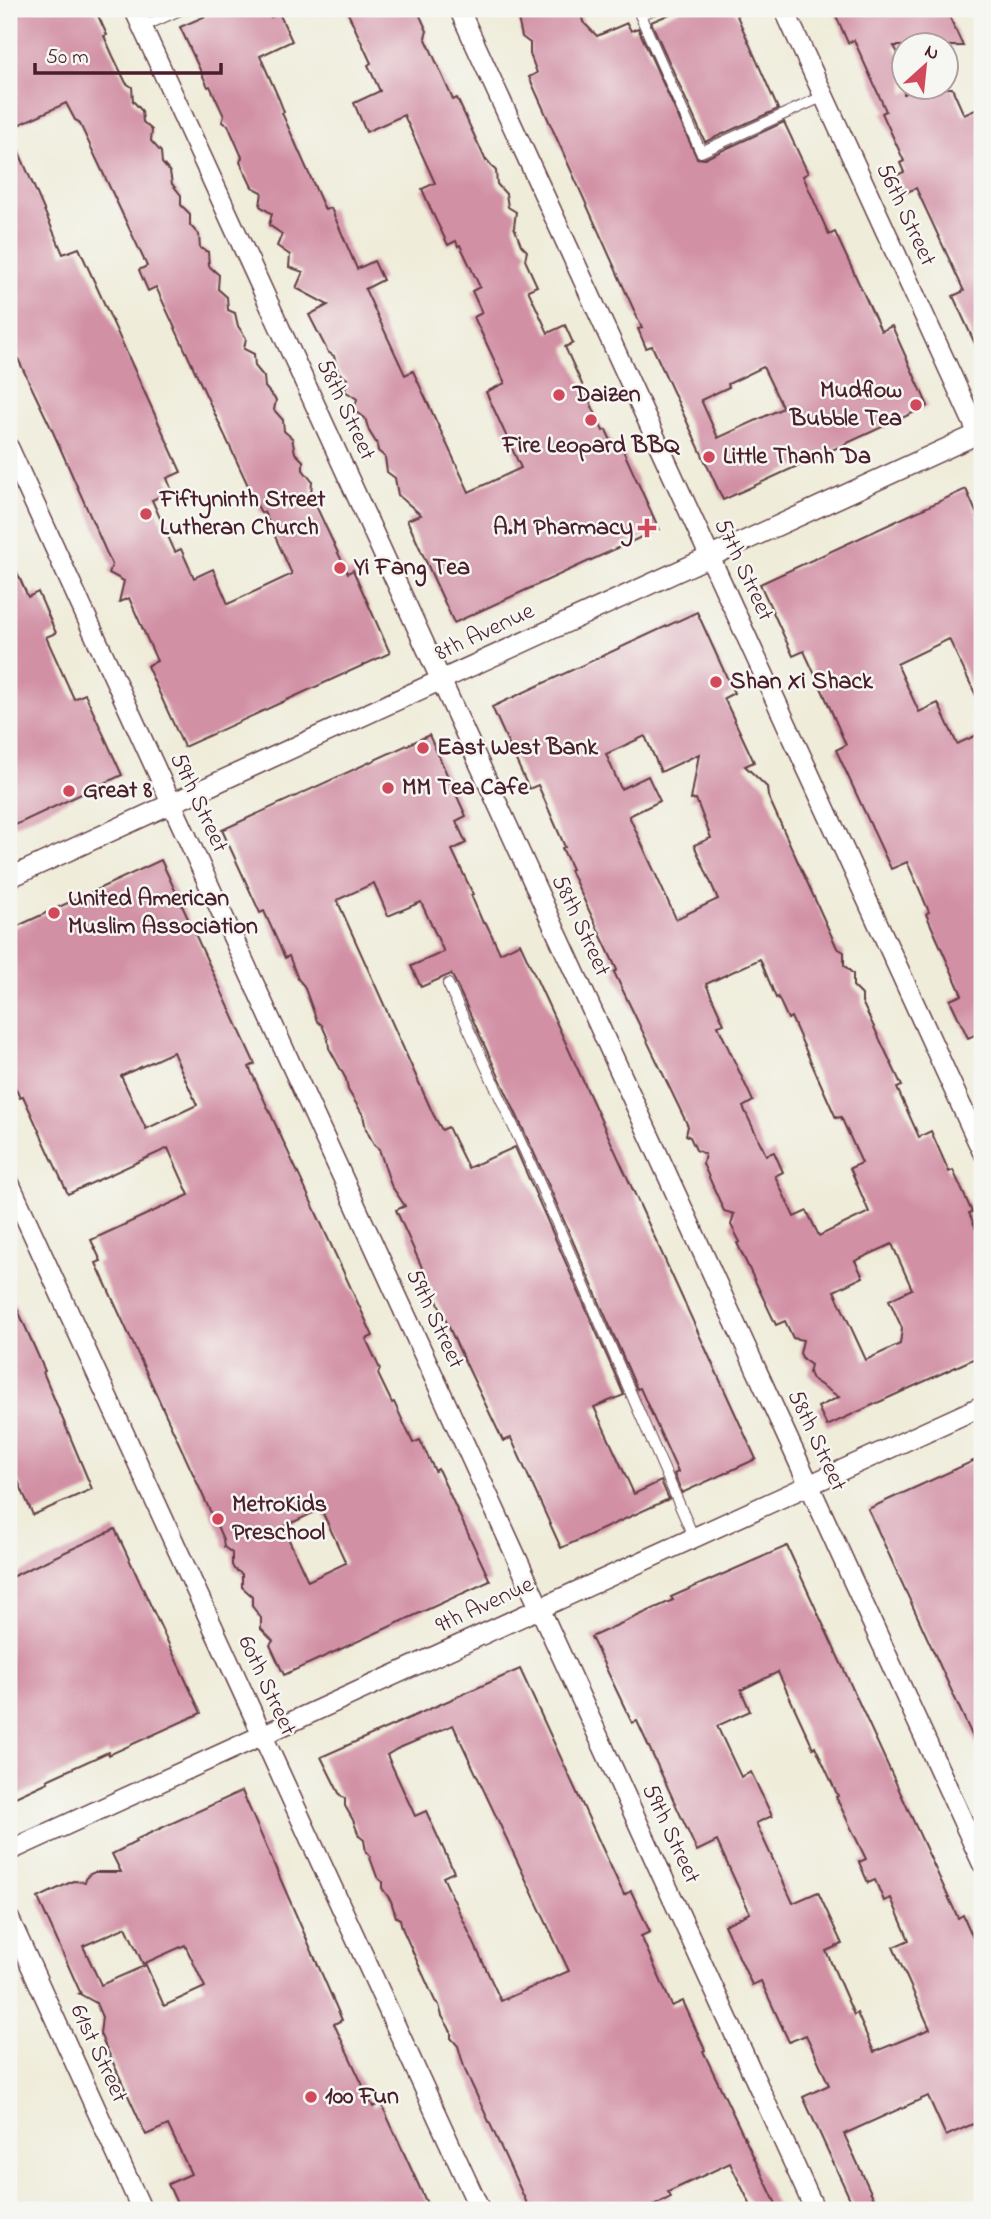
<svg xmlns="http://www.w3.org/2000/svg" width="991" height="2219" font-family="'Indie Flower',sans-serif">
  <rect width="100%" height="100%" fill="#f6f6f2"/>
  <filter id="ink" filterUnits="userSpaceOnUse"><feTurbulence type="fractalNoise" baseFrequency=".0143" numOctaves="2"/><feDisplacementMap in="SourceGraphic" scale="14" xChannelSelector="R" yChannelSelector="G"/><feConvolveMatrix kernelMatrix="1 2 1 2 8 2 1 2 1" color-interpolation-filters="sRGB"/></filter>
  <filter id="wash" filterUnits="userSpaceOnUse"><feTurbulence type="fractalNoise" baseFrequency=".00686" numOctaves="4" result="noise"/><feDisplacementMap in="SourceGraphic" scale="28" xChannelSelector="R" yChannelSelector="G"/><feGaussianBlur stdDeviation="1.57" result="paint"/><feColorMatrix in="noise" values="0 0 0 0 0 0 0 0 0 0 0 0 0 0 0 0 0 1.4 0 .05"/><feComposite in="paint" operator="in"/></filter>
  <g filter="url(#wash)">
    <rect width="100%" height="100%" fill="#efecd9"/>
    <g id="blocks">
      <g fill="#d290a5" fill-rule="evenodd">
        <path d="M9,9H95L107,35L104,36L113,56L126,83L132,87L133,101L142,111L143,122L152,130L151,141L161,152L162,163L170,172L172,184L181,195V205L190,214V225L199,235L200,248L208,252L209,266L219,275L218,289L227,297L228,310L235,313L238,326L246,338L244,349L254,354L255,366L264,377L265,387L276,400L274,410L283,420L284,431L292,438L295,453L303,461V470L312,481L311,495L338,553L348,573L353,570L390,653L184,747L147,666L157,661L129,598L119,602L124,581L109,573L112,565L53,432L9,340ZM66,103L75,120L79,122L147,266L139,270L148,291L156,287L251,492L261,513L264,512L292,574L228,604L213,569L194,578L181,549L175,552L152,500L172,491L167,478L181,472L79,248L63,254L9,129Z"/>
        <path d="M222,9H268L271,17L279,13L292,41L260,56L279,99L284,112L282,113L325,210L331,208L357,269L374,261L383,280L365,289L405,375L413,371L469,492L521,468L486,392L505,383L474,317L482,313L472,291L480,287L460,245L458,246L456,241L448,245L432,212L422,189L435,183L404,115L366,132L354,103L380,91L368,65L371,63L346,9H417L427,31L425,37L453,100L457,98L486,161L487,160L496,171L497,184L506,194L508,207L516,212L514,227L521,245L527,251L525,260L537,286L528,290L548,333L565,325L573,343L565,347L596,415L603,431L606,430L616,451L622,448L659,529L454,623L407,520L421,515L398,495L395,478L387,472L385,457L378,451L377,444L369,431L365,418L354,411L357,399L345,391L347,379L338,372L334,356L328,352L309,315L328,305L296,288L303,272L289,267L290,255L277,246L282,234L269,225L272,214L260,206L262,192L252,187L240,162L242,157L228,125L222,122L224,116L210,86L208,87L180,27Z"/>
        <path d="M516,9H580L583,22L597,36L627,23L631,31L638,28L697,158L704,159L784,122L808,173L803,176L829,235L835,232L881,331L892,326L928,406L723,500L652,346L646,348L638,329L642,328L529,77L537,73L530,54V43L522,37ZM763,367L783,408L718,438L701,400L729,387L728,384Z"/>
        <path d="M682,9H734L778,109L705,142L651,22Z"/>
        <path d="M833,9H946L963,46H894L904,64V94L917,88H952L964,115L982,107V359L953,296L964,291L916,188L905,193L897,175L904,172L900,163L904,161L882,113L886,111L854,40L848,43Z"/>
        <path d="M966,489L982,526V708L949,639L897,664L919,712L938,703L957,744L977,735L982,747V1041L979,1033L968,1038L950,1000L962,995L926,914L929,912L918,886L907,862L891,869L836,750L846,745L823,692L804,651L793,656L760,584Z"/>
        <path d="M9,554L28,597L38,592L56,633L46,637L74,699L85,694L122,775L9,828Z"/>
        <path d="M697,612L734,693L724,698L754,762L745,766L767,787L768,796L837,948L844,952V965L853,974V986L862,995V1002L902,1086L897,1088L919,1137L931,1131L949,1172L953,1170L972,1212L969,1213L982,1242V1355L827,1426L818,1407L839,1397L812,1379L809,1373L811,1365L803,1359L800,1353L803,1340L793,1338L785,1321L776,1325L737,1243L740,1242L731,1225L734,1214L724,1211L703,1164L705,1154L696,1150L690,1137L686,1135L688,1126L614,972L617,970L570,870L572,869L562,848L565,847L538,785L529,789L492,707ZM645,736L661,772L699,754L691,800L696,799L711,838L694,845L718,899L676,919L629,816L660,801L648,776L621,789L606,754ZM760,959L776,998L778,997L788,1019L791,1017L836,1118L841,1117L862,1163L850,1168L869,1212L819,1236L807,1211L794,1217L775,1176L783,1172L774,1152L766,1155L743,1107L753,1101L718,1026L724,1024L706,984ZM892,1244L912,1289L889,1300L902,1328L900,1344L866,1360L834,1291L863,1277L855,1261Z"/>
        <path d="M429,735L466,816L456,821L466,843L452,850L473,894L471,895L483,923H486L500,953L520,943L756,1459L682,1493L674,1474L678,1472L640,1388L637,1389L545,1177L455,981L451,974L421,987L411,966L444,952L421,902L388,916L374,883L337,900L433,1114L442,1130L448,1127L468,1168L515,1147L624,1395L594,1407L634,1494L661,1481L669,1499L561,1548L511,1438L503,1441L457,1345L396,1210L405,1206L391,1185L379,1149L374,1145L366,1129L363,1115L348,1090L346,1079L329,1048L328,1039L322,1025L317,1021L304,986L298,979L289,956L285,958L264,911L260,913L222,830Z"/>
        <path d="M161,860L255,1064L249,1067L373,1336L366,1339L380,1369L378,1374L392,1403L394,1402L413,1443L420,1440L435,1471L438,1469L490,1581L284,1675L270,1645L273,1641L261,1629V1618L252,1606V1596L242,1587V1574L234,1569L232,1565V1553L224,1547L223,1539L96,1263L101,1261L91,1240L189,1195L168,1148L68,1194L23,1096L20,1098L9,1074V930ZM173,1052L197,1105L146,1129L121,1076ZM321,1509L346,1563L308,1581L283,1527Z"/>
        <path d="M9,1290L45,1371L43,1372L92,1489L33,1515L9,1461Z"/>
        <path d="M982,1457V1757L868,1509Z"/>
        <path d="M115,1529L201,1713L109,1755L108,1752L47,1780L48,1782L9,1800V1578Z"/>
        <path d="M787,1546L958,1918L963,1915L982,1958V2120L946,2136L928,2096L844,2134L879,2210H855L803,2097L829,2085L816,2056L806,2035L789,2042L761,1981L752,1985L724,1925L750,1913L717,1841L697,1851L637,1721L632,1723L591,1637L673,1600L671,1597ZM778,1672L813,1748L815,1746L838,1796L836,1797L866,1859L859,1862L868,1883L875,1880L884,1901L891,1898L909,1940L893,1947L930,2029L874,2052L857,2013L854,2015L826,1951L842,1944L818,1892L793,1903L756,1823L772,1816L751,1772L741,1777L717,1726L750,1711L741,1690Z"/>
        <path d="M520,1669L624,1895L631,1891L650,1932L641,1936L672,2006L683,2001L705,2050L703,2051L779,2210H753L730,2163L668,2192L671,2197L645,2210H530L465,2070L458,2046L451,2038V2032L448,2026L442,2016L439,2005L435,2001L402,1928L400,1919L396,1917L391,1901L382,1888V1882L377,1877L369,1855L366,1852L364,1840L359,1836L353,1820L345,1806V1799L340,1795L321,1757ZM453,1725L569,1971L501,2001L443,1877L454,1872L426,1811L415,1816L387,1755L397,1749Z"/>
        <path d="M242,1791L342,2020L334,2024L373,2107L381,2103L430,2210H180L168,2184L191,2174L168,2125L146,2135L100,2034L102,2017L96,2003L80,1994H81L38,1898L73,1881L85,1882L88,1875L95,1872H121L112,1854L136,1842L135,1840ZM126,1927L143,1964L185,1945L205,1987L164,2006L146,1965L101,1985L83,1946Z"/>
      </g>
    </g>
  </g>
  <g filter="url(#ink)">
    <use href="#blocks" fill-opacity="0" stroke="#633e45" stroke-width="2"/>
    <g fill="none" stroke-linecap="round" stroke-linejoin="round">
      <g stroke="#633e45" stroke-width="12">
        <g id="service">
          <path d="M655,9L640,15L701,152L824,96"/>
          <path d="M142,27L182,9"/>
          <path d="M448,984L538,1180L694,1538"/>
        </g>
      </g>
      <g stroke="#633e45" stroke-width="22">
        <g id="minor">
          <path d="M134,9L982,1863"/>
          <path d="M459,9L982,1151"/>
          <path d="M784,9L982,442"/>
          <path d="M9,448L815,2210"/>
          <path d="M9,878L982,432"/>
          <path d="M9,1182L480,2210"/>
          <path d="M9,1851L982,1406"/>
          <path d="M9,1918L142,2210"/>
        </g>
      </g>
      <use href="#service" stroke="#fff" stroke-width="10"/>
      <use href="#minor" stroke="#fff" stroke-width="19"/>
    </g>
  </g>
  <g fill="#d1495b" stroke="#f6f6f2" stroke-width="2.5">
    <circle cx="559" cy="395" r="7"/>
    <circle cx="916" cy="405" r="7"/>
    <circle cx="591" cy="420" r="7"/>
    <circle cx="709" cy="457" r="7"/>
    <circle cx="146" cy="514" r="7"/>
    <path d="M643.5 517.5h7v7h7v7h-7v7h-7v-7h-7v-7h7z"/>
    <circle cx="340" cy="568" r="7"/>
    <circle cx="716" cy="682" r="7"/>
    <circle cx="423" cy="748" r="7"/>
    <circle cx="388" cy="788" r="7"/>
    <circle cx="69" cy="791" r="7"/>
    <circle cx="54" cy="913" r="7"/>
    <circle cx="218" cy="1519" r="7"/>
    <circle cx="311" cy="2097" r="7"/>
  </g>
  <g text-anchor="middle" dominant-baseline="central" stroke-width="5" stroke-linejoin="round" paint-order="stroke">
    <g font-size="24" fill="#4a1f2b" stroke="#f6f6f2">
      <text transform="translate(905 215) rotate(65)">56th Street</text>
      <text transform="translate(345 410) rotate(65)">58th Street</text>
      <text transform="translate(743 570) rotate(65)">57th Street</text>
      <text transform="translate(485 633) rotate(-25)">8th Avenue</text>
      <text transform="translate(198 803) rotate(65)">59th Street</text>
      <text transform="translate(580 926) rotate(65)">58th Street</text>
      <text transform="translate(434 1319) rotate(65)">59th Street</text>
      <text transform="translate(816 1441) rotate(65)">58th Street</text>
      <text transform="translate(485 1606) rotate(-25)">9th Avenue</text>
      <text transform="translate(266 1686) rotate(65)">60th Street</text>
      <text transform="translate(670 1834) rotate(65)">59th Street</text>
      <text transform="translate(98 2054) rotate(65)">61st Street</text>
    </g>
    <g font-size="24" font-weight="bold" fill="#4a1f2b" stroke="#f6f6f2" text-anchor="start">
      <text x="902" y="391" text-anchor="end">Mudflow<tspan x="902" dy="28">Bubble Tea</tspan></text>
      <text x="573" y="395">Daizen</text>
      <text x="591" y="446" text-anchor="middle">Fire Leopard BBQ</text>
      <text x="723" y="457">Little Thanh Da</text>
      <text x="160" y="500">Fiftyninth Street<tspan x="160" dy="28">Lutheran Church</tspan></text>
      <text x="633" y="528" text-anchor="end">A.M Pharmacy</text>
      <text x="354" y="568">Yi Fang Tea</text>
      <text x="730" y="682">Shan Xi Shack</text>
      <text x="437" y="748">East West Bank</text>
      <text x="402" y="788">MM Tea Cafe</text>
      <text x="83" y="791">Great 8</text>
      <text x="68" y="899">United American<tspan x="68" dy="28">Muslim Association</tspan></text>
      <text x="232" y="1505">MetroKids<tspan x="232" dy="28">Preschool</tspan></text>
      <text x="325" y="2097">100 Fun</text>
    </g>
  </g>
  <rect width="991" height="2219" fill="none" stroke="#f6f6f2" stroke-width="35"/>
  <g transform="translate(925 66) rotate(27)"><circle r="33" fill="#f6f6f2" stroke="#b1a0a2" stroke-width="2"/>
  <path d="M0-5L12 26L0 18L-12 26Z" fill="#d1495b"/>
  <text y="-10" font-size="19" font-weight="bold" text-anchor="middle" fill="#4a1f2b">N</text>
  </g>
  <path d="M35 63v10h186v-10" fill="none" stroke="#4a1f2b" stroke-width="3.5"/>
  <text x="46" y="63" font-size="21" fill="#4a1f2b" stroke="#f6f6f2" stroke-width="5" paint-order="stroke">50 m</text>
</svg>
